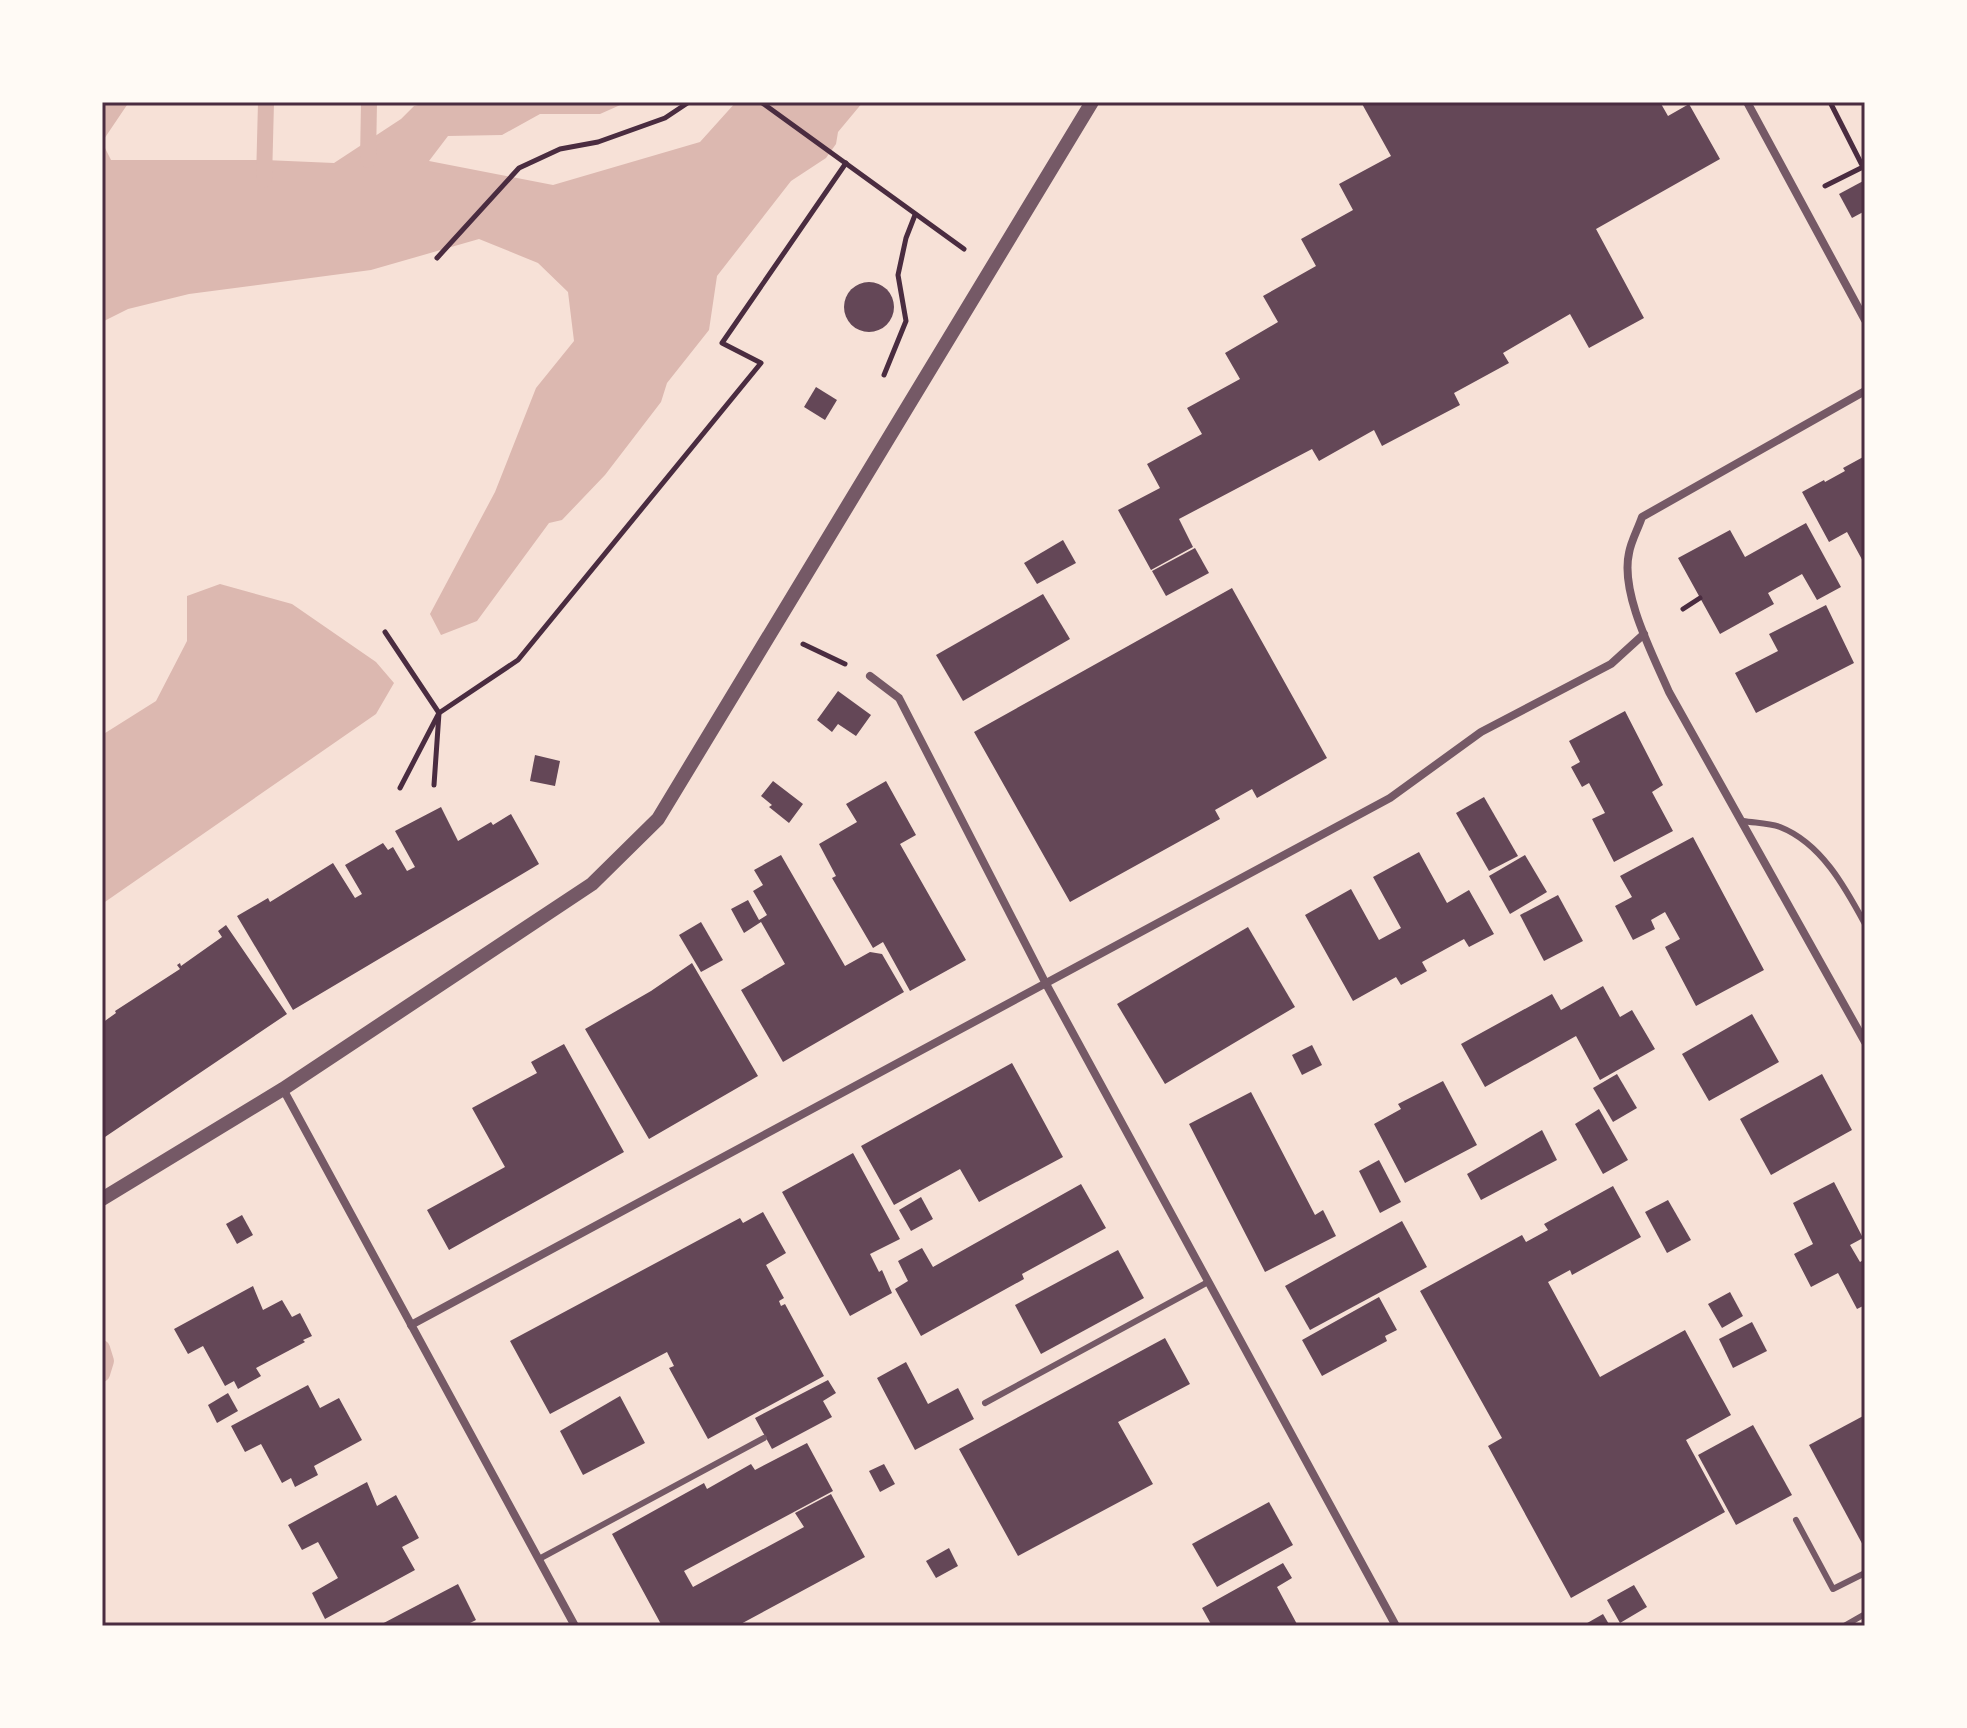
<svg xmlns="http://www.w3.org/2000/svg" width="1967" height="1728" font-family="'Fira Sans Condensed',sans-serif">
  <rect width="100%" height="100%" fill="#f7e1d7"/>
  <g fill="#dcb8b0">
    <path d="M102,102H129L102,142L111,160H265L334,163L401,119L414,106L430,102H627L600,114H540L502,135L448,136L429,161L553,185L700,142L736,102H863L838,132L836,144L826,158L791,181L717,276L709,330L667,383L661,402L605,475L562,520L549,523L477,621L441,635L430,614L495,492L536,388L574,341L568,292L538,263L479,239L371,270L189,294L128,309L102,322Z"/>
    <path d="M220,584L292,604L376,662L394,683L376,714L102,904V735L156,701L187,641V596Z"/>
  </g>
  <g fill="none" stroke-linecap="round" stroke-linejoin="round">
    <g stroke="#dcb8b0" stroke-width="16">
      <path d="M368,160L369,102"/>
      <path d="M264,180L266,102"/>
      <path d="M102,1348L106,1361L102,1374"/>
    </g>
  </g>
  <g fill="#644757">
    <path d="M1361,102H1660L1668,116L1689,104L1720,159L1596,229L1644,318L1589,348L1570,314L1503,353L1509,363L1454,393L1460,405L1382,446L1374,430L1319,461L1312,449L1179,519L1193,547L1151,570L1118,510L1160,488L1147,464L1202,434L1187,408L1240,379L1225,353L1278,322L1263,296L1316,266L1301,239L1353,210L1339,184L1391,156Z"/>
    <path d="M1865,180V211L1852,218L1839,194Z"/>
    <circle cx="869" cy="307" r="25"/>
    <path d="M816,387L837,400L825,420L804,407Z"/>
    <path d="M1865,456V565L1847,532L1829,542L1802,492L1824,480L1825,482L1845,471L1843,468Z"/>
    <path d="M1806,523L1841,587L1817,600L1802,574L1768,593L1774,604L1720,634L1678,558L1730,530L1745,557Z"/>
    <path d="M1063,540L1076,563L1037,584L1024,563Z"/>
    <path d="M1195,548L1209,573L1166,596L1152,571Z"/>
    <path d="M1232,588L1327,758L1257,798L1252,789L1215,810L1220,819L1070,902L974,732Z"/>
    <path d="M1043,594L1070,639L963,701L936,655Z"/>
    <path d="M1826,605L1854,663L1756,713L1735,673L1778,651L1769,634Z"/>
    <path d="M838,691L871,715L856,736L838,724L832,732L817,720Z"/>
    <path d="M1625,711L1663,785L1652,792L1673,831L1614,862L1592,819L1605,813L1589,783L1582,787L1571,767L1580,762L1569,741Z"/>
    <path d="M535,755L560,761L555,786L530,781Z"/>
    <path d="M773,781L803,804L789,823L769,807L772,805L761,796Z"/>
    <path d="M886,781L916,835L900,844L966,960L910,991L883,942L873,948L832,878L836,876L819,844L857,822L846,804Z"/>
    <path d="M1484,797L1518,856L1489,871L1456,813Z"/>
    <path d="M441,807L458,841L491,822L493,825L511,814L539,864L293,1010L237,916L268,898L270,902L333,863L355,898L362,894L345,865L383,843L388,850L393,847L407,871L415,867L395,831Z"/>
    <path d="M1693,837L1764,970L1696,1006L1665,947L1680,939L1665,912L1651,920L1655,929L1633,940L1615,906L1632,897L1620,876Z"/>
    <path d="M1419,852L1447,903L1469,890L1494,934L1469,947L1464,939L1422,962L1427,971L1401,985L1396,977L1353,1001L1305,915L1351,889L1379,940L1401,928L1373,877Z"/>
    <path d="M781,855L845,966L870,952L882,954L904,992L783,1062L741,990L785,964L761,922L744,933L731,909L748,900L759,920L767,915L753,891L763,885L754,870Z"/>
    <path d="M1525,855L1547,892L1510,914L1489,876Z"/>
    <path d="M1558,895L1583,941L1544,961L1520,915Z"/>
    <path d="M701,922L723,960L701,972L679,935Z"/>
    <path d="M226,925L287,1014L102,1139V1023L116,1013L115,1011L180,969L177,965L180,963L181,966L222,937L218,931Z"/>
    <path d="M1248,927L1295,1007L1165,1084L1117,1004Z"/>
    <path d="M692,963L758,1076L649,1139L585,1029L651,991Z"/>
    <path d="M1603,986L1620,1017L1632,1010L1655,1049L1600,1080L1576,1036L1485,1087L1461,1044L1552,994L1561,1010Z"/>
    <path d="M1752,1014L1779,1062L1709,1101L1682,1054Z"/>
    <path d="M564,1044L624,1152L449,1250L427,1210L505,1167L472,1108L537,1073L531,1062Z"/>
    <path d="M1312,1045L1322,1065L1302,1075L1292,1055Z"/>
    <path d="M1012,1063L1063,1157L979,1202L960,1169L894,1205L861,1146Z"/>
    <path d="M1617,1074L1637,1108L1613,1122L1593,1088Z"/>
    <path d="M1822,1074L1852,1130L1771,1175L1740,1119Z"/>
    <path d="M1443,1081L1477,1145L1405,1183L1374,1124L1401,1109L1398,1104Z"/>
    <path d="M1251,1092L1315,1215L1323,1210L1336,1236L1265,1272L1189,1124Z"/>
    <path d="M1599,1109L1628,1160L1603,1174L1575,1124Z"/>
    <path d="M1542,1130L1557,1160L1481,1200L1467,1174Z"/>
    <path d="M853,1153L900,1239L870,1254L879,1272L882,1270L892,1293L850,1316L782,1192Z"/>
    <path d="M1379,1160L1401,1202L1380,1213L1359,1171Z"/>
    <path d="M1834,1182L1863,1238L1850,1245L1860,1262L1865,1259V1305L1857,1309L1838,1273L1811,1287L1794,1254L1813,1244L1793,1203Z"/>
    <path d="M1081,1184L1106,1228L1022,1274L1024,1279L921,1336L895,1289L908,1281L898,1261L922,1248L933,1267Z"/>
    <path d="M1613,1186L1641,1237L1572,1275L1570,1270L1548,1282L1600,1377L1685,1330L1731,1415L1686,1440L1725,1512L1571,1598L1488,1446L1502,1438L1420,1291L1522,1235L1526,1242L1548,1230L1544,1224Z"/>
    <path d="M921,1197L933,1219L911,1231L899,1210Z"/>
    <path d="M1668,1200L1691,1240L1667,1253L1645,1212Z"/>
    <path d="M763,1212L786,1253L766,1265L784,1298L779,1301L781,1306L785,1304L824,1376L708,1439L669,1368L674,1366L667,1352L550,1414L510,1341L740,1218L743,1223Z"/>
    <path d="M242,1215L253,1235L237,1244L226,1224Z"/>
    <path d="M1402,1221L1427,1267L1310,1330L1285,1286Z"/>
    <path d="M1118,1250L1144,1298L1041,1354L1015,1305Z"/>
    <path d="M253,1286L263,1310L282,1300L292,1317L300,1313L312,1336L303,1340L305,1342L256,1368L261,1376L238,1389L234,1381L225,1386L203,1346L188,1354L174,1329Z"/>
    <path d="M1730,1292L1743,1316L1722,1328L1708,1304Z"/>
    <path d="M1379,1297L1397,1330L1385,1336L1387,1341L1322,1376L1302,1340Z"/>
    <path d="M1752,1322L1767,1351L1733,1368L1719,1339Z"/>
    <path d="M1165,1338L1190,1384L1118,1422L1153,1484L1018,1556L959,1449Z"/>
    <path d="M906,1362L928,1404L958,1388L974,1419L915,1450L877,1378Z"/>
    <path d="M828,1380L836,1393L823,1401L832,1417L772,1449L755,1418Z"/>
    <path d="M308,1385L320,1408L339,1398L362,1440L314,1466L318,1475L295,1487L291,1478L282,1483L261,1444L245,1452L231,1426Z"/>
    <path d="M228,1393L238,1411L217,1423L208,1405Z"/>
    <path d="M620,1396L645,1443L583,1475L560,1431Z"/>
    <path d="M1865,1415V1549L1809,1445Z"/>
    <path d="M1753,1425L1792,1495L1736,1525L1698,1455Z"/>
    <path d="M807,1443L833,1491L684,1571L693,1587L804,1527L795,1513L831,1494L865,1557L737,1626H662L612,1534L704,1483L707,1489L751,1464L755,1470Z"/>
    <path d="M884,1464L895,1484L880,1492L869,1471Z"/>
    <path d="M367,1482L377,1506L396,1495L419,1538L402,1547L415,1570L325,1619L312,1593L338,1578L318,1542L302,1550L288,1525Z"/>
    <path d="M1269,1502L1293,1545L1217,1587L1192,1544Z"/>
    <path d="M949,1548L958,1566L936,1578L926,1561Z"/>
    <path d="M1283,1563L1292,1578L1277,1587L1298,1626H1212L1202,1608Z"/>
    <path d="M458,1584L476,1620L470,1623L471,1626H378Z"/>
    <path d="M1634,1585L1647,1607L1620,1623L1607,1600Z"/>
    <path d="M1603,1614L1610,1626H1582Z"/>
  </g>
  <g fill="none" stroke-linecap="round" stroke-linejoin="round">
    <g stroke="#4a2c40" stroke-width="5">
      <path d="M761,102L964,249"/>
      <path d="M1825,186L1863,167L1830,102"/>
      <path d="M437,258L519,168L560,149L598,142L665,118L689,102"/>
      <path d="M884,375L906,321L898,275L906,238L915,215"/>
      <path d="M1683,609L1700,598"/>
      <path d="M385,632L439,713L434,785"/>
      <path d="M803,644L845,664"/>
      <path d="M400,788L439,713L518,660L761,363L722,343L846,163"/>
    </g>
    <g stroke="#755966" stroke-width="6">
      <path d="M1743,821C1755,823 1769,823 1780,827C1821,843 1845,887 1865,924"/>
      <path d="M985,1403L1208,1282"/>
      <path d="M1796,1520L1833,1589L1865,1573"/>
      <path d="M539,1559L764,1438"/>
      <path d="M1844,1626L1865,1614"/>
    </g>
    <g stroke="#755966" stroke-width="8">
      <path d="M1747,102L1865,320"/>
      <path d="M1865,391L1642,517C1638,529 1631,541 1629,553C1620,593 1653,655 1669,692L1865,1042"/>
      <path d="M870,676L899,698L1045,982L1396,1626"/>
      <path d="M283,1089L575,1626"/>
      <path d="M411,1325L1390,798L1481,732L1611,664L1644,634"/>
    </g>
    <path stroke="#755966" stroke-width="14" d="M102,1199L283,1089L592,884L658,819L1092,102"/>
  </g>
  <rect width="1967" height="1728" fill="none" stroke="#fffaf5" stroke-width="208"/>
  <rect x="104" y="104" width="1759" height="1520" fill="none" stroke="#4a2c40" stroke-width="3"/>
</svg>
